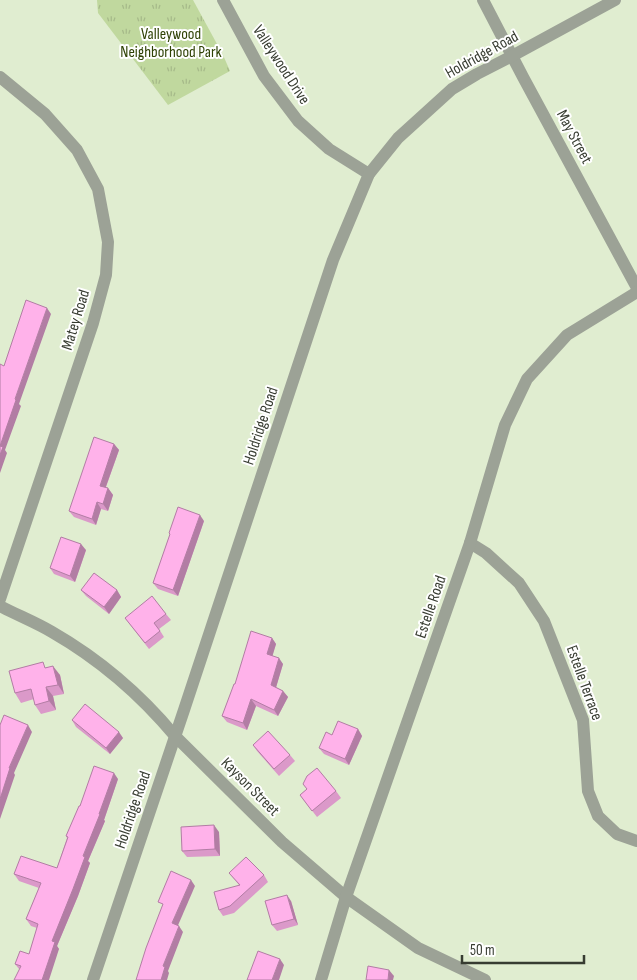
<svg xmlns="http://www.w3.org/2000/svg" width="637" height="980" font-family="'Sofia Sans Condensed',sans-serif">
  <defs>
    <pattern id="park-tufts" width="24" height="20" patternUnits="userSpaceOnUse" patternTransform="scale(1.25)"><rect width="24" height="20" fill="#c0d89e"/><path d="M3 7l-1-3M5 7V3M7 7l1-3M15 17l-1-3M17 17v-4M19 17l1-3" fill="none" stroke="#a6ba89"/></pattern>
  </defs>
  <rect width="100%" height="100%" fill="#e0edd0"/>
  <path fill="url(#park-tufts)" d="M97,0H193L223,55L230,71L168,105L98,13Z"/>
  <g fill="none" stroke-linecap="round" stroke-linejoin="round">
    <g stroke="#9ca296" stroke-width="12">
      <path d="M223,0L264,76L298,121L329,149L369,174"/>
      <path d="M483,0L523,77L637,288"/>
      <path d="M0,77L45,114L77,150L98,189L108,242L106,275L93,323L0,599"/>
      <path d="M470,543L486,553L519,583L544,621L583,720L588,791L598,816L617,834L637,841"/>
      <path d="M0,606C17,615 35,622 52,632C99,659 140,694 175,736L282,842L346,897L418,948L485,980"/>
      <path d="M93,980L184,710L333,260L369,174L398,138L452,89L477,74L512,56L615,0"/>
      <path d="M321,980L346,897L470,543L505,425L527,379L567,335L637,292"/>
    </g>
  </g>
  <g fill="#db99c9">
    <path d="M114,444L119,450L106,487L108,488L113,495L108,511L101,509L96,525L74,517L69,511Z"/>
    <path d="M204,521L178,596L158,589L153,583L170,535L169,533Z"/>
    <path d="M86,550L75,582L54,574L50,568Z"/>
    <path d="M81,590H117L121,597L109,614L86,596Z"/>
    <path d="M166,614L171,620L159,629L164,637L149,649L125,618Z"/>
    <path d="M272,638L276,644L272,656L283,664L276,687L283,691L288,697L278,716L256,706L247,730L227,722L222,716L235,684Z"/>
    <path d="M47,667L60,675L64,694L53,696L56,710L41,714L35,705L34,699L21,703L15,693Z"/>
    <path d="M72,720L123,738L110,754L76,727Z"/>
    <path d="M358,729L362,736L349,765L324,754L319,748L332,735Z"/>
    <path d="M253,745L290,755L295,761L279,776L257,751Z"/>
    <path d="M118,779L104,820L105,821L88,861L90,863L78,896L57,946L59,949L19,969L15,964L29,954L37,928L31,926L26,919L39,888L19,881L14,874L57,868L67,838L66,836L80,806Z"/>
    <path d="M303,784L336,791L341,798L317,817L300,795L307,789Z"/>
    <path d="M219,832L220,856L187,857L182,851Z"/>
    <path d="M229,873L264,875L268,882L234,913L223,916L219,910L239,885Z"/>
    <path d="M291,901L298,925L277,931L272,925Z"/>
  </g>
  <g fill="#b27da4">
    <path d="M47,308L51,314L19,404L21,406L5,450L7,453L0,473V446L15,399Z"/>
    <path d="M114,444L119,450L104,492L100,486Z"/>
    <path d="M108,488L113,495L108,511L103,504Z"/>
    <path d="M97,502L101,509L96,525L92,519Z"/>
    <path d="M200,515L204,521L178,596L173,590Z"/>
    <path d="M81,544L86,550L75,582L70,576Z"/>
    <path d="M117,590L121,597L109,614L104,607Z"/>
    <path d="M272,638L276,644L271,661L267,654Z"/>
    <path d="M279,658L283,664L275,691L271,685Z"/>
    <path d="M53,666L60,675L64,694L58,685Z"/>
    <path d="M46,687L53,696L56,710L49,701Z"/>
    <path d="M283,691L288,697L278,716L274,710Z"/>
    <path d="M251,699L256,706L247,730L243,723Z"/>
    <path d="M28,725L32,732L14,773L15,775L0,819V799L9,768Z"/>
    <path d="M358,729L362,736L349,765L345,759Z"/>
    <path d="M119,732L123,738L110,754L106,748Z"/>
    <path d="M114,773L118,779L104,820L105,821L88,861L90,863L78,896L57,946L59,949L49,980H42L52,941L99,814Z"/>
    <path d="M214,825L219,832L220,856L215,849Z"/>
    <path d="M191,880L195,886L176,930L172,923Z"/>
    <path d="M287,895L291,901L298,925L294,919Z"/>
    <path d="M179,926L183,932L168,971L169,973L167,980H161L163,966Z"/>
    <path d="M280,959L284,965L279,980H272Z"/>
    <path d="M389,970L394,976L393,980H388Z"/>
  </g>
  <g fill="#ffb2ea" stroke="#b27da4">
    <path d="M26,300L47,308L15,399L16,400L0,446L3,447L0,455V364L4,366Z"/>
    <path d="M94,437L114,444L100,486L108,488L103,504L97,502L92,519L69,511Z"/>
    <path d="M178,507L200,515L173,590L153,583L170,534L169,533Z"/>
    <path d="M61,537L81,544L70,576L50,568Z"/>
    <path d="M94,573L117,590L104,607L81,590Z"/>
    <path d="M152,596L166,614L154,623L160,631L145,643L125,618Z"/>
    <path d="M251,631L272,638L267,654L279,658L271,685L283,691L274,710L251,699L243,723L222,716L234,684H235Z"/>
    <path d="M43,662L45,668L53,666L58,685L46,687L49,701L35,705L31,689L15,693L9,671Z"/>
    <path d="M85,704L119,732L106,748L72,720Z"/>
    <path d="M4,715L28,725L9,768H10L0,799V725Z"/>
    <path d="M338,721L358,729L345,759L319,748L326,732L332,735Z"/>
    <path d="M268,731L290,755L274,769L253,745Z"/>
    <path d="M94,766L114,773L99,814H100L83,856L85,857L73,889L52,941L55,942L42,980H14L21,966L15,964L20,951L29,954L38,924L26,919L41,883L14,874L21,856L57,868L68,837L66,836L79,806H80Z"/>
    <path d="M317,768L336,791L312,811L300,795L307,789L303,784L307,776Z"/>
    <path d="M214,825L215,849L182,851L181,827Z"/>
    <path d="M246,857L264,875L230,906L219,910L214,892L240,885L229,873Z"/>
    <path d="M171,871L191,880L172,923L179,926L163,966L165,967L161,980H136L146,948L163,904L158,902Z"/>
    <path d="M287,895L294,919L272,925L265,901Z"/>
    <path d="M258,951L280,959L272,980H247Z"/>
    <path d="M368,966L389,970L388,980H366Z"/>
  </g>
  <g text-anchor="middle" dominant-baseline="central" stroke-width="4" stroke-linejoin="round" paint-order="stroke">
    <g font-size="16" fill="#2f4205" stroke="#fff">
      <text x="171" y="34">Valleywood<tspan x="171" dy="18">Neighborhood Park</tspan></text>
    </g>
    <g font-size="16" fill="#373c31" stroke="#fff">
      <text transform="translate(482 55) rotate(-29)">Holdridge Road</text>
      <text transform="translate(281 65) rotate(57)">Valleywood Drive</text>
      <text transform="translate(574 137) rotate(62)">May Street</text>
      <text transform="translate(76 320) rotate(-73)">Matey Road</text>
      <text transform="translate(261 426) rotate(-72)">Holdridge Road</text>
      <text transform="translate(431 607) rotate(-71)">Estelle Road</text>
      <text transform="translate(584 683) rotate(70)">Estelle Terrace</text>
      <text transform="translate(250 787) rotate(45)">Kayson Street</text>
      <text transform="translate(133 810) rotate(-71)">Holdridge Road</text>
    </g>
  </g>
  <path d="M462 955v8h122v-8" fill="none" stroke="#373c31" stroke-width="2.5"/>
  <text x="470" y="955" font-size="15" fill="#373c31" stroke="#ffffff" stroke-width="4" paint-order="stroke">50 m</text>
</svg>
